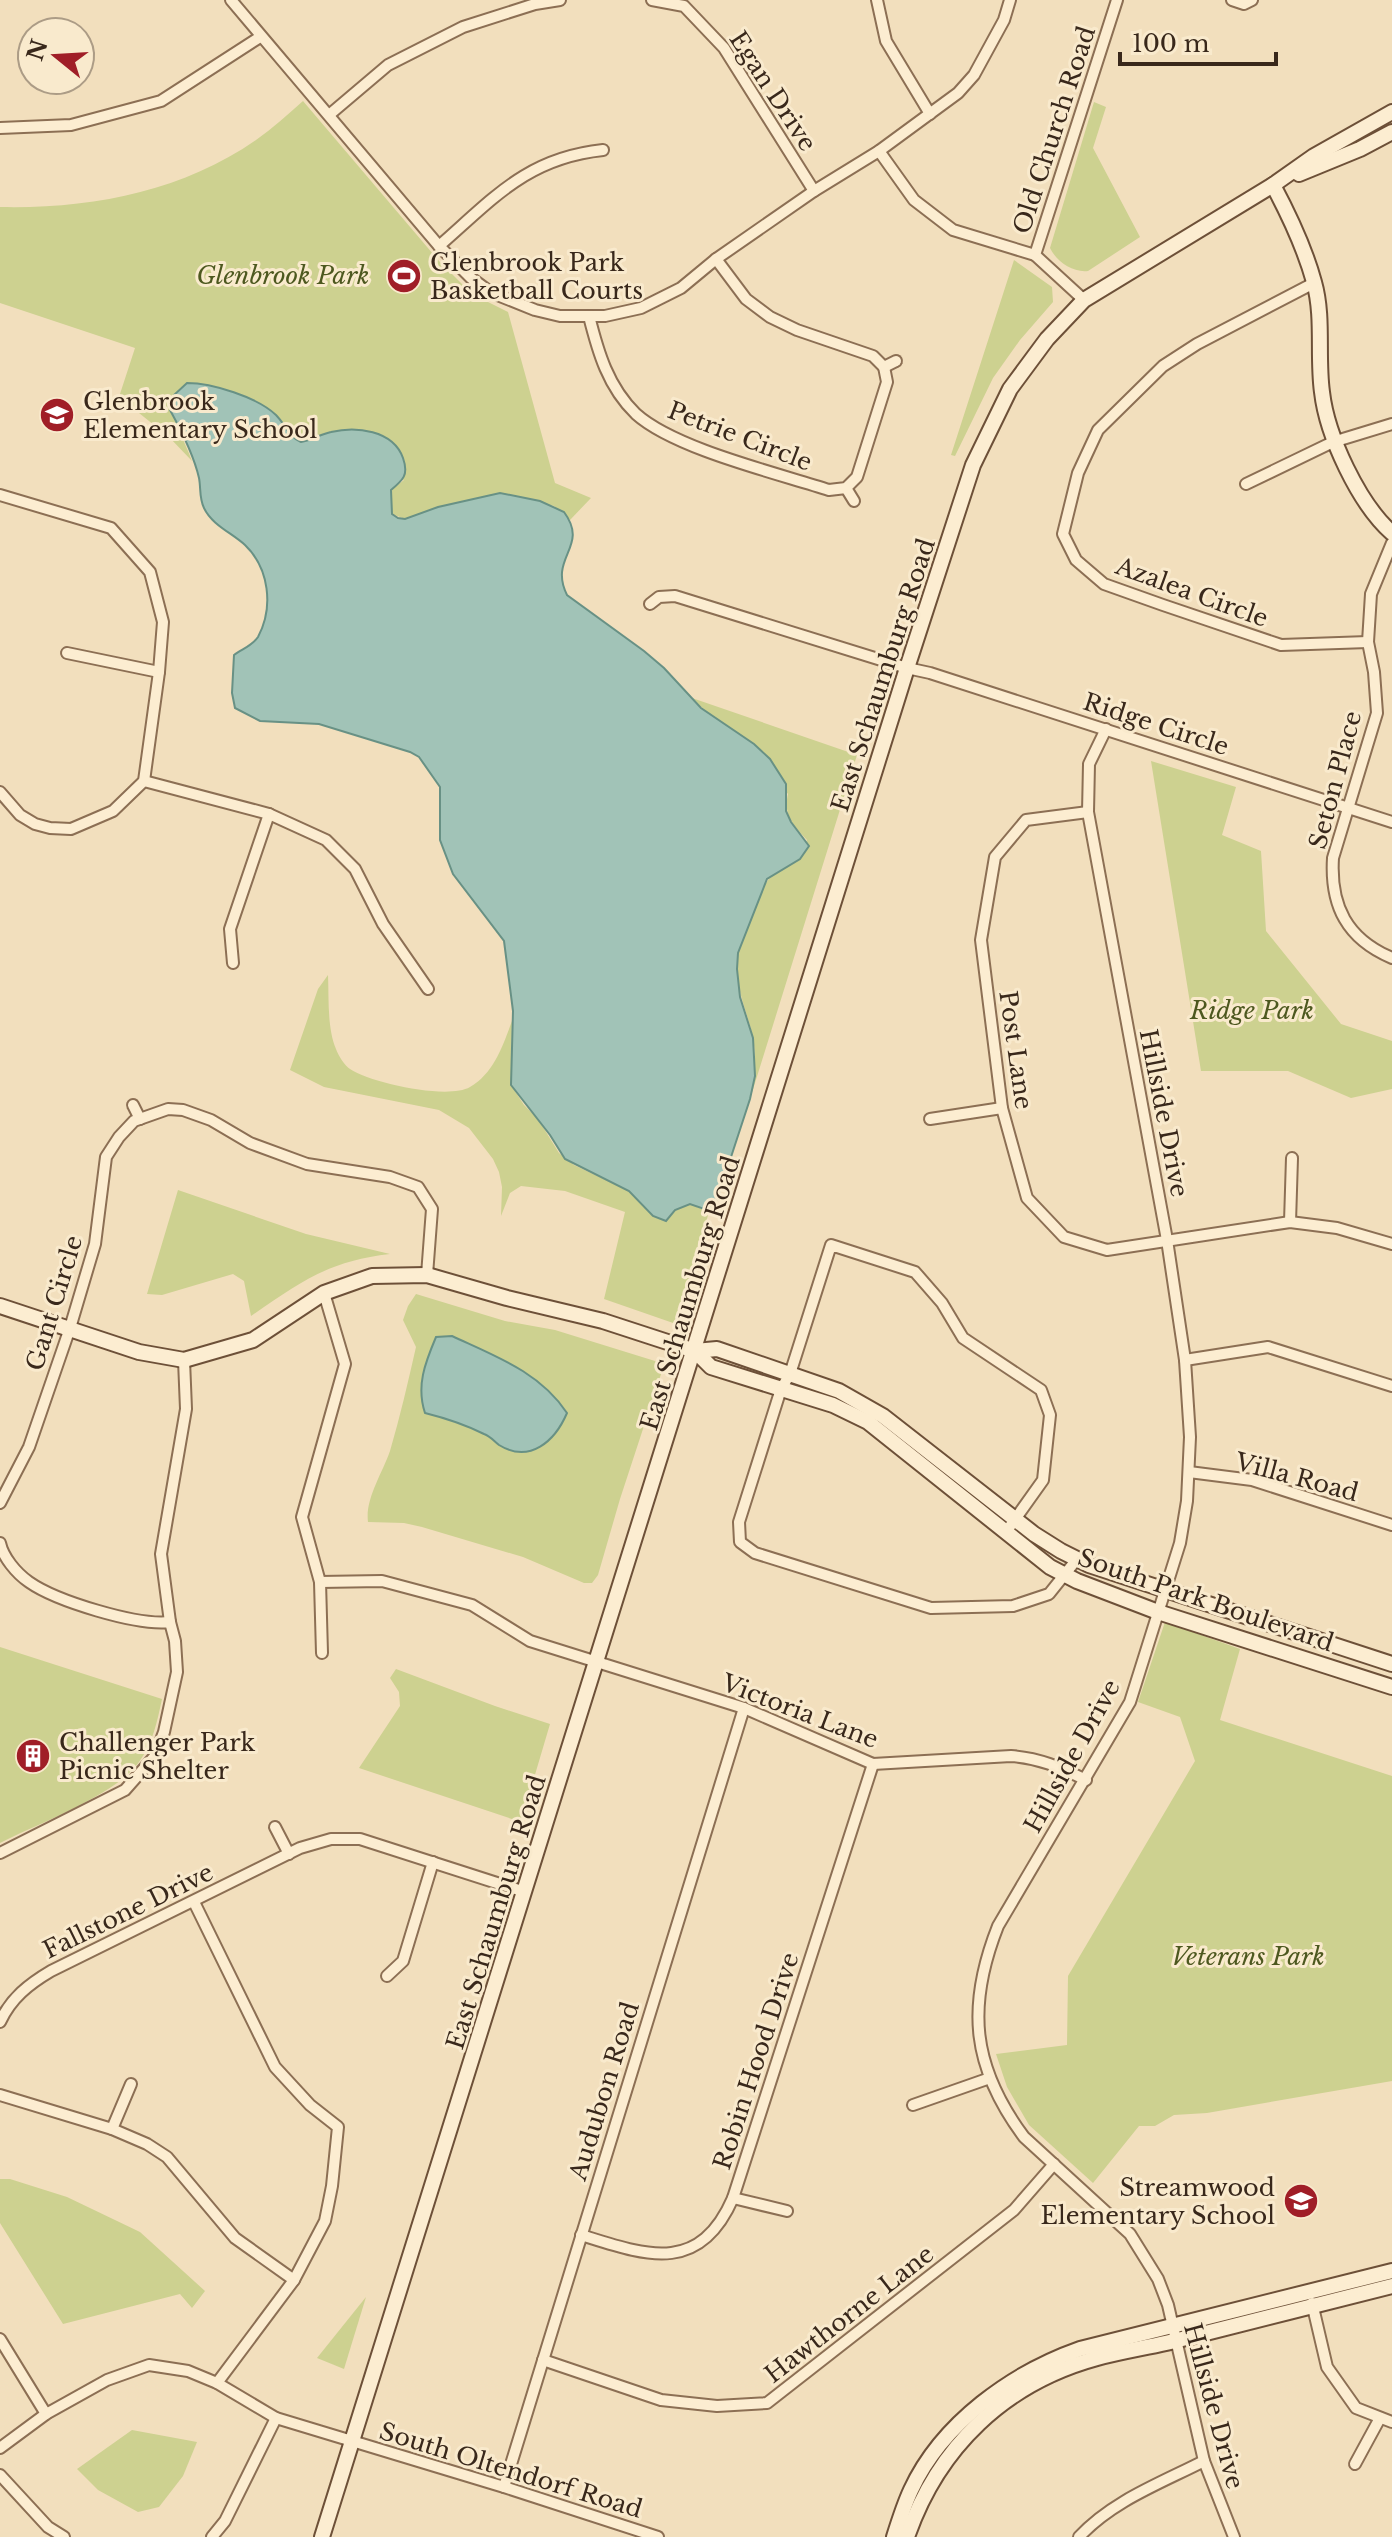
<svg xmlns="http://www.w3.org/2000/svg" width="1392" height="2537" font-family="'Libre Baskerville',serif">
  <rect width="100%" height="100%" fill="#f2dfbd"/>
  <g fill="#cdd190">
    <path d="M303,101L439,261L472,294L508,312L555,483L591,498L570,520L554,506L500,493L438,507L405,519L392,514L391,490L404,480L310,441L296,440L285,423L171,402C170,413 187,447 192,461L169,437L119,397L135,348L0,303V207C90,209 181,192 256,140C273,128 288,114 303,101Z"/>
    <path d="M1094,102L1106,107L1093,148L1140,237L1088,271C1073,273 1056,261 1050,248Z"/>
    <path d="M1014,260L1052,287L1053,302L1020,340L993,378L955,456L951,455Z"/>
    <path d="M692,698L857,755L750,1099C754,1079 757,1059 753,1038C748,1013 736,991 737,965C738,945 747,925 755,906C767,878 771,871 800,859L807,840C793,825 783,815 788,794L738,733L714,719Z"/>
    <path d="M1151,761L1236,787L1222,835L1261,851L1266,931L1341,1024L1392,1041V1089L1351,1098L1288,1071H1201Z"/>
    <path d="M328,975C329,998 327,1028 336,1049C338,1055 345,1066 350,1069C371,1083 448,1100 470,1087C494,1073 503,1045 512,1021L511,1085L524,1105L538,1119L559,1153L574,1165L629,1191L653,1216L670,1217L675,1210L690,1204L709,1212L676,1324L604,1299L625,1212L565,1191L521,1186L510,1193L501,1216L502,1187L499,1172L493,1159L469,1128L439,1110L324,1087L290,1070L318,989Z"/>
    <path d="M178,1190L306,1234L390,1254C328,1261 301,1282 251,1316L244,1281L233,1274L162,1295L147,1294Z"/>
    <path d="M416,1294L505,1321L555,1330L655,1361L663,1368L620,1499L598,1575L592,1583H584L523,1557L422,1527L404,1523L368,1522C365,1499 382,1474 390,1451C400,1417 408,1382 416,1347L403,1320L408,1306Z"/>
    <path d="M1165,1622L1240,1649L1220,1720L1392,1776V2081L1207,2113L1174,2115L1155,2126H1139L1093,2183L1029,2125L1007,2087L996,2054L1067,2045L1068,1976L1195,1761L1180,1717L1138,1702Z"/>
    <path d="M0,1647L162,1699C157,1722 153,1743 139,1762C116,1795 37,1824 0,1843Z"/>
    <path d="M396,1669L495,1706L550,1724L521,1822L359,1768L400,1706L399,1692L390,1678Z"/>
    <path d="M0,2179H10L67,2197L140,2232L205,2291L192,2308L180,2294L63,2324L0,2223Z"/>
    <path d="M366,2297L344,2369L317,2358Z"/>
    <path d="M132,2430L197,2442L183,2476L159,2507L138,2512L98,2490L77,2469Z"/>
  </g>
  <g fill="#a1c3b7" stroke="#689185" stroke-width="2">
    <path d="M187,383C212,383 257,397 276,415C285,424 289,437 301,442C312,440 321,434 331,432C356,426 393,430 403,458C409,475 403,480 391,490L392,514L398,518L405,519L438,507L500,493L540,501L564,512C590,547 548,557 567,595L644,651L664,668L701,708L754,744L770,759L786,784V811L791,822L809,846L800,859L767,879L738,953L737,969L740,997L753,1038L755,1076L750,1099L713,1212L690,1204L675,1210L666,1221L653,1216L629,1191L565,1159L550,1135L511,1085L513,1011L504,941L453,874L440,840V787L419,757L410,752L319,724L260,721L235,708L232,693L234,655C242,649 252,646 258,637C274,607 269,568 245,545C232,533 212,525 204,508C199,498 201,488 199,478C194,456 181,430 170,410L174,395Z"/>
    <path d="M452,1336C495,1356 540,1372 567,1413C555,1441 530,1464 499,1445C494,1441 490,1436 484,1434C466,1425 445,1418 425,1413C416,1386 425,1363 436,1337Z"/>
  </g>
  <g fill="none" stroke-linecap="round" stroke-linejoin="round">
    <g stroke="#8c6f54" stroke-width="14">
      <g id="street">
        <path d="M231,0L439,246L471,278L490,292L535,310L560,316H605L641,308L681,288L716,259L814,191L879,151L958,93L974,75L1004,20L1010,0"/>
        <path d="M652,0L684,6L724,48L814,191"/>
        <path d="M877,0L886,41L930,114"/>
        <path d="M1232,0L1244,4L1252,0"/>
        <path d="M329,115L388,65L463,27L535,4L560,0"/>
        <path d="M0,128L71,125L161,101L260,37"/>
        <path d="M879,151L914,200L953,230L1035,255"/>
        <path d="M439,246C494,198 527,158 603,150"/>
        <path d="M1314,283L1197,344L1163,366L1098,430L1078,473L1063,534L1076,560L1104,584L1163,605L1281,645L1368,642"/>
        <path d="M1084,300L1035,255L1117,0"/>
        <path d="M589,316C598,352 608,387 636,414C675,449 777,473 829,490L846,488L857,477L887,382L884,367L873,356L797,330L770,317L746,299L716,259"/>
        <path d="M884,367L896,361"/>
        <path d="M1246,484L1333,442L1392,424"/>
        <path d="M846,488L854,501"/>
        <path d="M0,495L111,528L150,572L163,622L159,672L144,781L113,811L71,829L50,828L35,824L20,815L0,792"/>
        <path d="M1392,543L1371,594L1368,642L1374,672L1377,713L1333,858C1330,906 1347,939 1392,958"/>
        <path d="M650,604L659,597L675,596L907,668L930,673L1392,822"/>
        <path d="M67,653L159,672"/>
        <path d="M1106,729L1089,764L1088,812L1167,1240L1185,1360L1190,1437L1187,1501L1180,1543L1130,1702L998,1926C966,2007 972,2067 1024,2137L1130,2234L1158,2279L1168,2305L1204,2461L1234,2537"/>
        <path d="M144,781L269,814L326,840L355,869L383,924L428,989"/>
        <path d="M1088,812L1026,820L995,857L981,940L1002,1108L1027,1198L1064,1237L1107,1250L1290,1222L1337,1228L1392,1244"/>
        <path d="M233,963L230,929L269,814"/>
        <path d="M133,1105L140,1119"/>
        <path d="M930,1119L1002,1108"/>
        <path d="M1290,1222L1292,1158"/>
        <path d="M1185,1360L1268,1347L1392,1386"/>
        <path d="M1189,1472L1252,1480L1392,1525"/>
        <path d="M0,1503L29,1447L70,1328L95,1244L106,1157L119,1137L134,1121L168,1109L183,1110L211,1120L250,1143L307,1164L390,1177L418,1187L432,1209L427,1275"/>
        <path d="M1006,1532L1043,1480L1050,1415L1041,1390L963,1338L942,1303L915,1272L831,1245L790,1374L781,1389L739,1522L740,1542L755,1553L931,1608L1013,1606L1049,1594L1077,1559"/>
        <path d="M0,1543C3,1557 16,1573 29,1582C56,1601 137,1626 170,1622"/>
        <path d="M320,1582L382,1581L472,1605L530,1641L744,1708L873,1764L1011,1756C1039,1758 1060,1767 1086,1780"/>
        <path d="M322,1653L320,1582L302,1517L345,1364L324,1293"/>
        <path d="M275,1827L289,1854"/>
        <path d="M0,1853L125,1790L155,1756L164,1732L177,1672L175,1641L170,1622L161,1554L186,1409L184,1360"/>
        <path d="M194,1902L275,2067L310,2105L338,2127L332,2186L325,2221L294,2280L217,2383"/>
        <path d="M387,1976L403,1961L433,1862"/>
        <path d="M0,2022C11,1998 29,1984 51,1971L300,1848L331,1839H360L525,1892"/>
        <path d="M0,2095L112,2129L147,2144L167,2157L235,2238L294,2280"/>
        <path d="M913,2105L990,2078"/>
        <path d="M112,2129L131,2084"/>
        <path d="M733,2198L787,2211"/>
        <path d="M581,2235C645,2255 699,2276 733,2198L873,1764"/>
        <path d="M1312,2303L1327,2367L1356,2408L1392,2422"/>
        <path d="M0,2339L46,2414"/>
        <path d="M543,2360L661,2400L717,2406L767,2403L1014,2210L1054,2164"/>
        <path d="M0,2448L46,2414L107,2380L149,2365L188,2371L217,2383L276,2418L504,2487L658,2537"/>
        <path d="M1355,2464L1380,2418"/>
        <path d="M0,2475L48,2527L64,2537"/>
        <path d="M504,2487L744,1708"/>
        <path d="M212,2537L225,2521L276,2418"/>
        <path d="M1079,2537C1112,2501 1161,2483 1204,2461"/>
      </g>
    </g>
    <g stroke="#6d5038" stroke-width="18">
      <g id="secondary">
        <path d="M1299,174L1360,149L1392,132"/>
        <path d="M1273,185C1289,215 1305,249 1314,282C1324,317 1317,356 1322,392C1327,436 1359,504 1392,533"/>
        <path d="M0,1306L139,1352L184,1360L253,1340L324,1293L372,1276L427,1275L507,1298L603,1321L695,1351L717,1349L839,1391L883,1416L1034,1534L1061,1551L1089,1565L1392,1664"/>
        <path d="M695,1351L711,1367L833,1405L868,1422L1050,1567L1077,1581L1158,1612L1392,1687"/>
        <path d="M322,2537L907,668L973,465L1010,389L1047,339L1084,300L1273,185L1314,156L1392,112"/>
        <path d="M894,2537C899,2521 904,2505 911,2490C942,2423 1012,2373 1080,2349L1392,2271"/>
        <path d="M907,2537C938,2447 1005,2383 1097,2358C1127,2350 1157,2346 1186,2338C1255,2321 1323,2303 1392,2286"/>
      </g>
    </g>
    <use href="#street" stroke="#fcedd1" stroke-width="10"/>
    <use href="#secondary" stroke="#fcedd1" stroke-width="14"/>
  </g>
  <defs>
    <g id="stadium-disc" transform="scale(1.8)"><circle r="9.5" fill="#a01e27" stroke="#f9eacd"/><path d="M0-5a6.5 5 0 1 0 0 10a6.5 5 0 1 0 0-10ZM-3.5-1.8h7v3.6h-7Z" fill="#fff"/></g>
    <g id="school-disc" transform="scale(1.8)"><circle r="9.5" fill="#a01e27" stroke="#f9eacd"/><path d="M0-5L7-2L0 1L-7-2ZM-4 1L0 2.5L4 1V4Q0 6-4 4Z" fill="#fff"/></g>
    <g id="building-disc" transform="scale(1.8)"><circle r="9.5" fill="#a01e27" stroke="#f9eacd"/><path d="M-4-6H4V6H1V3H-1V6H-4ZM-2.5-4.3h1.7v1.8h-1.7ZM.8-4.3h1.7v1.8H.8ZM-2.5-1h1.7V.8h-1.7ZM.8-1h1.7V.8H.8Z" fill="#fff"/></g>
  </defs>
  <g fill-rule="evenodd">
    <use href="#stadium-disc" x="404" y="276"/>
    <use href="#school-disc" x="57" y="415"/>
    <use href="#building-disc" x="33" y="1756"/>
    <use href="#school-disc" x="1301" y="2201"/>
  </g>
  <g text-anchor="middle" dominant-baseline="central" stroke-width="6" stroke-linejoin="round" paint-order="stroke">
    <g font-size="24" fill="#39281b" stroke="#f9eacd">
      <text transform="translate(773 91) rotate(57)">Egan Drive</text>
      <text transform="translate(1054 130) rotate(-72)">Old Church Road</text>
      <text transform="translate(740 436) rotate(21)">Petrie Circle</text>
      <text transform="translate(1192 592) rotate(20)">Azalea Circle</text>
      <text transform="translate(883 675) rotate(-72)">East Schaumburg Road</text>
      <text transform="translate(1156 724) rotate(18)">Ridge Circle</text>
      <text transform="translate(1335 780) rotate(-75)">Seton Place</text>
      <text transform="translate(1016 1050) rotate(82)">Post Lane</text>
      <text transform="translate(1164 1113) rotate(79)">Hillside Drive</text>
      <text transform="translate(690 1293) rotate(-73)">East Schaumburg Road</text>
      <text transform="translate(54 1303) rotate(-73)">Gant Circle</text>
      <text transform="translate(1297 1477) rotate(15)">Villa Road</text>
      <text transform="translate(1206 1600) rotate(19)">South Park Boulevard</text>
      <text transform="translate(800 1711) rotate(21)">Victoria Lane</text>
      <text transform="translate(1072 1756) rotate(-61)">Hillside Drive</text>
      <text transform="translate(128 1911) rotate(-26)">Fallstone Drive</text>
      <text transform="translate(496 1912) rotate(-73)">East Schaumburg Road</text>
      <text transform="translate(756 2061) rotate(-72)">Robin Hood Drive</text>
      <text transform="translate(604 2091) rotate(-73)">Audubon Road</text>
      <text transform="translate(849 2314) rotate(-38)">Hawthorne Lane</text>
      <text transform="translate(1214 2406) rotate(75)">Hillside Drive</text>
      <text transform="translate(511 2470) rotate(17)">South Oltendorf Road</text>
    </g>
    <g font-size="24" fill="#39281b" stroke="#f9eacd" text-anchor="start">
      <text x="430" y="262">Glenbrook Park<tspan x="430" dy="28">Basketball Courts</tspan></text>
      <text x="83" y="401">Glenbrook<tspan x="83" dy="28">Elementary School</tspan></text>
      <text x="59" y="1742">Challenger Park<tspan x="59" dy="28">Picnic Shelter</tspan></text>
      <text x="1275" y="2187" text-anchor="end">Streamwood<tspan x="1275" dy="28">Elementary School</tspan></text>
    </g>
    <g font-size="24" font-style="italic" fill="#4d581f" stroke="#f9eacd">
      <text x="283" y="275">Glenbrook Park</text>
      <text x="1252" y="1010">Ridge Park</text>
      <text x="1248" y="1956">Veterans Park</text>
    </g>
  </g>
  <g transform="translate(56 56) rotate(288)"><circle r="38" fill="#f9eacd" stroke="#ac9c86" stroke-width="2"/>
  <path d="M0-6L14 30L0 20L-14 30Z" fill="#a01e27"/>
  <text y="-12" font-size="22" font-weight="bold" text-anchor="middle" fill="#39281b">N</text>
  </g>
  <path d="M1120 52v12h156v-12" fill="none" stroke="#39281b" stroke-width="4"/>
  <text x="1132" y="52" font-size="24" fill="#39281b" stroke="#f9eacd" stroke-width="6" paint-order="stroke">100 m</text>
</svg>
